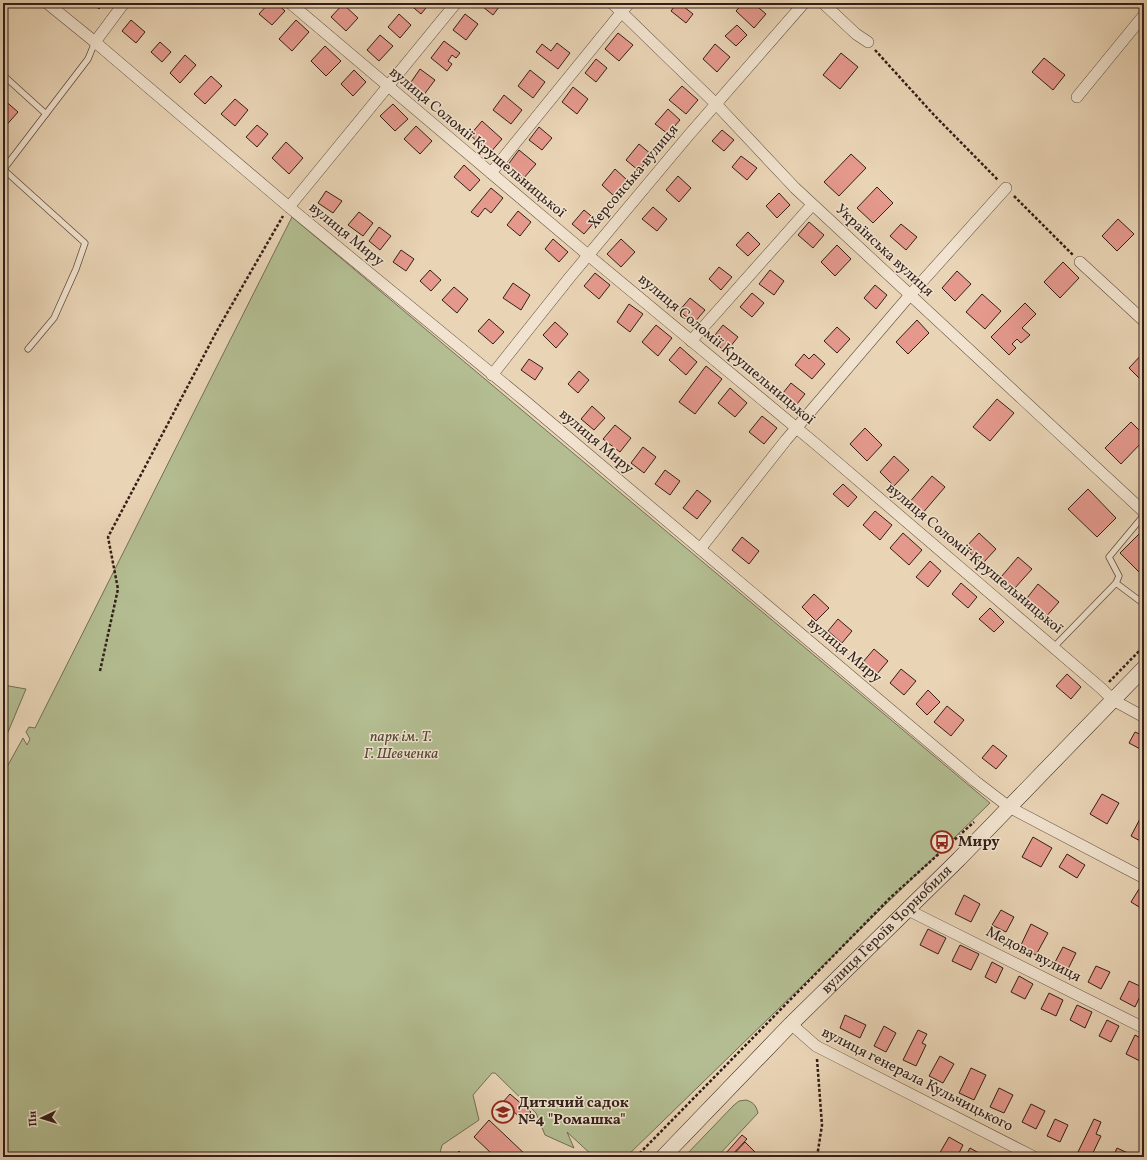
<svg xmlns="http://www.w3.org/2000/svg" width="1147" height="1160" font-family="Vollkorn,serif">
  <rect width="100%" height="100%" fill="#e9d4b5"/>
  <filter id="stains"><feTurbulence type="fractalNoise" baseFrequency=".005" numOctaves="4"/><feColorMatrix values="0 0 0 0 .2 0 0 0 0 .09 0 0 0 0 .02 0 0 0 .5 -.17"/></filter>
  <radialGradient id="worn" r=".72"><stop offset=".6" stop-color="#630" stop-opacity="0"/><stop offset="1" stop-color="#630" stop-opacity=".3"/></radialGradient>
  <g fill="#b3bd91" stroke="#726e54">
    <path d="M292,217L990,803L626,1157H594L567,1132L574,1148L545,1135L536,1113L495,1073H492L473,1095L479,1120L442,1145L439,1157H3V774L23,738L27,745L30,739L26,732L29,727L35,728Z"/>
    <path d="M3,685L26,689L3,744Z"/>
    <path d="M746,1100C753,1102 756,1105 758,1113L717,1157H684L734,1105L739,1101Z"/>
  </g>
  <g fill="#e5998d" stroke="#321f18">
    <path d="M92,3H103L99,9Z"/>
    <path d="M269,3H276L285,11L272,25L259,14Z"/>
    <path d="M408,3H430L421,14Z"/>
    <path d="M478,3H502L493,15Z"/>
    <path d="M677,3H679L693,14L686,23L671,11Z"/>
    <path d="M743,3H753L766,14L754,28L736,11Z"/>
    <path d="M343,4L358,18L346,31L331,17Z"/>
    <path d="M399,14L411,25L400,38L388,27Z"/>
    <path d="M465,14L478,24L466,40L453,30Z"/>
    <path d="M131,20L145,32L136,43L122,31Z"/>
    <path d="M296,20L309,32L292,51L279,39Z"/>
    <path d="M737,25L747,35L736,46L725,36Z"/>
    <path d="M618,33L633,45L619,61L605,49Z"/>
    <path d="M380,35L393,46L379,61L367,50Z"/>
    <path d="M444,41L460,53L456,58L452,55L448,61L452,64L447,71L431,58Z"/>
    <path d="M160,42L171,52L162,62L151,52Z"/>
    <path d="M557,43L570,53L558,69L536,52L542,44L551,51Z"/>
    <path d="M715,44L730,57L717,72L703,59Z"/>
    <path d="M325,46L341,61L326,76L311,61Z"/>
    <path d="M841,53L858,67L840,89L823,75Z"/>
    <path d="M185,55L196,65L180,83L170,73Z"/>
    <path d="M1044,58L1065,75L1053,90L1032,72Z"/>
    <path d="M596,59L607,68L596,82L585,73Z"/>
    <path d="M420,69L435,80L423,96L409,85Z"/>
    <path d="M354,70L366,82L353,96L341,84Z"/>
    <path d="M530,70L545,82L533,98L518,86Z"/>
    <path d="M211,76L222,86L205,104L194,94Z"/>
    <path d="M682,86L698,100L686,114L669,100Z"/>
    <path d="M573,87L588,99L577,114L562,102Z"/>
    <path d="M504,95L522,110L511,124L493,110Z"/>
    <path d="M3,99L18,112L3,129Z"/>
    <path d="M235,99L248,110L235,126L221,114Z"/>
    <path d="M393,104L408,119L395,131L380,116Z"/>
    <path d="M668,109L680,120L668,134L655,124Z"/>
    <path d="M482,121L502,139L490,153L470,135Z"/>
    <path d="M257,125L268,134L257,147L246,137Z"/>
    <path d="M416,126L432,141L420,154L404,139Z"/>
    <path d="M539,127L552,138L542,150L529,140Z"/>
    <path d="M722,130L734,140L724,151L712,141Z"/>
    <path d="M286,142L303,158L289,174L272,158Z"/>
    <path d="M639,144L652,155L639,171L626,160Z"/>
    <path d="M519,150L536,164L523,179L507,166Z"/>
    <path d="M851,154L866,168L839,196L824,182Z"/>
    <path d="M741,156L757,168L747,180L732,167Z"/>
    <path d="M464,165L480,180L470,191L454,177Z"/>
    <path d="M615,169L627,180L614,196L602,185Z"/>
    <path d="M678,176L691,188L679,202L666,190Z"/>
    <path d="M877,187L893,203L873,223L857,208Z"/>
    <path d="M491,188L503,198L491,213L485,208L478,217L471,212Z"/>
    <path d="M326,191L342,201L333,213L318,203Z"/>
    <path d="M779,193L790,205L777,218L766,206Z"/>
    <path d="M653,207L667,219L657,231L642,219Z"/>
    <path d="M584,210L596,220L584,234L572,224Z"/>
    <path d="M518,211L531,222L520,236L507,225Z"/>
    <path d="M359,212L373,223L363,236L348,225Z"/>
    <path d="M1118,219L1134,234L1117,251L1102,236Z"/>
    <path d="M809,222L824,235L813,248L798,235Z"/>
    <path d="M901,224L917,237L906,250L890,236Z"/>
    <path d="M379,227L391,236L380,250L369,241Z"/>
    <path d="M748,232L760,244L748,256L736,245Z"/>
    <path d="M553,239L568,252L559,262L545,249Z"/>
    <path d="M621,239L635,252L621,267L607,254Z"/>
    <path d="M837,245L851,259L835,276L821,262Z"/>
    <path d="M401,250L414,259L406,271L393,262Z"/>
    <path d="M1063,262L1079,278L1060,298L1044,282Z"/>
    <path d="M719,267L732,277L721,290L709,279Z"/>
    <path d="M430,270L441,280L431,291L420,281Z"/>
    <path d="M770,270L784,281L774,295L759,284Z"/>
    <path d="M957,271L971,284L955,301L942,288Z"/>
    <path d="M595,273L610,285L599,299L584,286Z"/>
    <path d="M513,283L530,295L521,310L503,298Z"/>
    <path d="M875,285L887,295L876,309L864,298Z"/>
    <path d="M454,287L468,299L457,313L442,300Z"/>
    <path d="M752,293L764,303L752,317L740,307Z"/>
    <path d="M982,294L1001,311L985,329L966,312Z"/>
    <path d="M690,298L705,310L694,323L679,311Z"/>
    <path d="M1025,303L1036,314L1022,328L1030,335L1021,343L1017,339L1012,344L1016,348L1009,355L991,337Z"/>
    <path d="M629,304L643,314L630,332L617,322Z"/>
    <path d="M489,319L504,332L493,344L478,331Z"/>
    <path d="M917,320L929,333L908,354L896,342Z"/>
    <path d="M555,322L568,334L556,348L543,335Z"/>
    <path d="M656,325L672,338L658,356L642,342Z"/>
    <path d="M723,325L738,337L726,352L711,340Z"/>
    <path d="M837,327L850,339L837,353L824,341Z"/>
    <path d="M680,347L697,362L686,375L669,360Z"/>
    <path d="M1144,352V383L1129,368Z"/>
    <path d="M804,354L809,359L814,354L825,364L812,379L795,365Z"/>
    <path d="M529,359L543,368L535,380L521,370Z"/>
    <path d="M706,366L722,379L695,414L679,402Z"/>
    <path d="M579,371L589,380L578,393L568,384Z"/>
    <path d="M791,383L805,394L793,409L779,398Z"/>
    <path d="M730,388L747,403L735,417L718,403Z"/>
    <path d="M997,399L1014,413L990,441L973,427Z"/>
    <path d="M592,406L605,418L594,430L581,419Z"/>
    <path d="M762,416L777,428L764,444L749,432Z"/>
    <path d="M1131,422L1144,435V440L1121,464L1105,448Z"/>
    <path d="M615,425L631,438L620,452L603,439Z"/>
    <path d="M865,428L882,445L867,461L850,444Z"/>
    <path d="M643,447L656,457L644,473L631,463Z"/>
    <path d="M894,456L909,470L894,486L880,472Z"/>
    <path d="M665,470L680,481L670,495L655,484Z"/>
    <path d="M932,476L945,487L921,515L908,504Z"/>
    <path d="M843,484L857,497L848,507L833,494Z"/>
    <path d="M1088,489L1116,518L1097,537L1068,509Z"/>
    <path d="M697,490L711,501L697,519L683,508Z"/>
    <path d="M875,511L892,525L880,540L863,525Z"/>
    <path d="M903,533L922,550L909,565L890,548Z"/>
    <path d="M979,533L996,549L982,564L965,548Z"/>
    <path d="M1139,534L1144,539V577L1120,553Z"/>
    <path d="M742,537L759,551L749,564L732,550Z"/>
    <path d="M1018,557L1032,569L1014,589L1001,577Z"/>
    <path d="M930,561L941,571L928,587L916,577Z"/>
    <path d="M961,583L977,597L968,608L952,594Z"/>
    <path d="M1038,584L1059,602L1044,619L1024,602Z"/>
    <path d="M814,594L829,608L816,621L802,607Z"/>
    <path d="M990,608L1004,622L994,632L979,619Z"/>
    <path d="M838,619L852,631L842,643L828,631Z"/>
    <path d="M874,649L888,661L877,674L863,662Z"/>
    <path d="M901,669L916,681L904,695L890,683Z"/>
    <path d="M1067,674L1081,687L1071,699L1056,686Z"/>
    <path d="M928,690L940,702L927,715L916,704Z"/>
    <path d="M947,706L964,720L951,736L934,722Z"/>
    <path d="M1135,732L1144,736V751L1129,743Z"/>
    <path d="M993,745L1007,756L996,769L982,758Z"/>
    <path d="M1102,794L1119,803L1107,824L1090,814Z"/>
    <path d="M1143,813L1144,814V843L1131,836Z"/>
    <path d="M1033,837L1052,848L1041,867L1022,857Z"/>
    <path d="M1067,854L1085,865L1077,878L1059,867Z"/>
    <path d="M1139,889L1144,892V910L1131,902Z"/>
    <path d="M964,895L980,904L971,922L955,914Z"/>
    <path d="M1001,910L1014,917L1006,932L992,925Z"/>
    <path d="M1031,924L1048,933L1036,955L1020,947Z"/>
    <path d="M928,929L946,938L938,954L920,945Z"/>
    <path d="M960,945L979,954L971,970L952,961Z"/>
    <path d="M1063,947L1076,953L1066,973L1053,966Z"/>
    <path d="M992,962L1003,968L996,983L985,977Z"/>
    <path d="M1096,966L1110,972L1101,989L1088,982Z"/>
    <path d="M1019,976L1033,984L1025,999L1011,992Z"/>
    <path d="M1129,981L1144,988L1135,1007L1120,999Z"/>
    <path d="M1049,993L1063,1000L1056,1016L1041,1009Z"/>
    <path d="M1077,1005L1092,1012L1085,1028L1070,1020Z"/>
    <path d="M845,1015L866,1025L860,1038L840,1028Z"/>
    <path d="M1107,1020L1119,1026L1111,1042L1099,1036Z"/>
    <path d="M884,1026L896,1033L886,1052L874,1046Z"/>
    <path d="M918,1030L927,1034L922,1043L926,1045L916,1066L903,1060Z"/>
    <path d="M1135,1035L1144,1040V1063L1126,1054Z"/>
    <path d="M940,1056L954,1064L943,1083L929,1076Z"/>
    <path d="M971,1068L986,1075L974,1100L959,1093Z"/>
    <path d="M999,1088L1013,1095L1004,1113L990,1107Z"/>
    <path d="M510,1094L531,1112L523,1120L503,1102Z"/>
    <path d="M1031,1104L1045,1111L1036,1129L1022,1122Z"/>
    <path d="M1055,1119L1068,1125L1060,1142L1047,1136Z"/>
    <path d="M1094,1119L1101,1122L1096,1134L1101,1136L1091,1157H1088L1078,1152Z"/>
    <path d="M489,1120L528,1157H487L491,1153L474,1137Z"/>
    <path d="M742,1135L747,1139L730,1157L726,1153Z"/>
    <path d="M949,1137L963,1145L957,1157H940L938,1156Z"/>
    <path d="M745,1142L760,1157H735L733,1155Z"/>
    <path d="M970,1148L986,1157H965Z"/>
    <path d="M1117,1148L1130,1154L1128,1157H1113Z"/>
    <path d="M459,1151L465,1157H453Z"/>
  </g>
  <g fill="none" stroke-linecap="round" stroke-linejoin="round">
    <g stroke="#604c3f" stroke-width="7">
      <g id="lane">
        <path d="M3,75L46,114"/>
        <path d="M3,169L85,243L76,269L54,318L28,349"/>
        <path d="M3,170L88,59L95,42"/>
        <path d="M1116,583L1144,604"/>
        <path d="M1054,647L1116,583L1119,576L1109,557L1144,515"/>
      </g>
    </g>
    <g stroke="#604c3f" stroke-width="12">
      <g id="street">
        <path d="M47,3L95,42L289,207L525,401L975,781L1009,807L1144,878"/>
        <path d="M290,3L588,255L817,445L1102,689L1113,700L1144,717"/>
        <path d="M612,3L716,104L795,188L1144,512"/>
        <path d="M823,3L856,34L868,42"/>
        <path d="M95,42L124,3"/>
        <path d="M1077,97L1144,15"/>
        <path d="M491,173L629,3"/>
        <path d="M289,207L456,3"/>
        <path d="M1080,262L1144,321"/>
        <path d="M691,341L812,205"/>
        <path d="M492,375L570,277L688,136L804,3"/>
        <path d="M700,549L786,440L910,295L1006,188"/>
        <path d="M908,910L1144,1028"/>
        <path d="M791,1024L816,1046L1034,1157"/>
      </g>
    </g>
    <g stroke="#321f18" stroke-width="16">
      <g id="secondary">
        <path id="s1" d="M663,1157L791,1024L959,859L1144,668"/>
      </g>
    </g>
    <g stroke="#321f18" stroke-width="2.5" stroke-dasharray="3 2" stroke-linecap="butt">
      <path d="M875,50L934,115L998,180"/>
      <path d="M1014,196L1073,255"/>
      <path d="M100,671L118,589L108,537L219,327L283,216"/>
      <path d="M1109,682L1144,646"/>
      <path d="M817,1059L822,1125L817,1157"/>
      <path d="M636,1157L890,898L974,822"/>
    </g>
    <use href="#lane" stroke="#f1e3cf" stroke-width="5.5"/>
    <use href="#street" stroke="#f1e3cf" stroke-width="11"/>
    <use href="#secondary" stroke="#f1e3cf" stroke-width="15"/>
  </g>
  <defs>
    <g id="bus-ring" transform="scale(1.15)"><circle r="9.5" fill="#f1e3cf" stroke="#8f2418" stroke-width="1.5"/><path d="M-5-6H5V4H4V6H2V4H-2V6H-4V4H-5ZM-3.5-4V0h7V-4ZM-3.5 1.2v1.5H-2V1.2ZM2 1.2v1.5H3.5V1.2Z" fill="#8f2418"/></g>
    <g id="school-ring" transform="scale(1.15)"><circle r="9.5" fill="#f1e3cf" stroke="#8f2418" stroke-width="1.5"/><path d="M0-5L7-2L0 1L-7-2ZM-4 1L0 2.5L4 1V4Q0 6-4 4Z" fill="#8f2418"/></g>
  </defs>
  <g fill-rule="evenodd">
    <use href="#bus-ring" x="942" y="842"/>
    <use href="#school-ring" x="503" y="1112"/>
  </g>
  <g text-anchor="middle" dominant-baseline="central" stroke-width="3" stroke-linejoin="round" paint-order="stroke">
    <g font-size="15" fill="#321f18" stroke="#f1e3cf">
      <text transform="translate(477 143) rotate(40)">вулиця Соломії Крушельницької</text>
      <text transform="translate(634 177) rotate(-50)">Херсонська вулиця</text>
      <text transform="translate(346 235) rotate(39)">вулиця Миру</text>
      <text transform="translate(884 251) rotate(43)">Українська вулиця</text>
      <text transform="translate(726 350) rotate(40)">вулиця Соломії Крушельницької</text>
      <text transform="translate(596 442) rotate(40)">вулиця Миру</text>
      <text transform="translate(974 559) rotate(40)">вулиця Соломії Крушельницької</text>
      <text transform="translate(844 651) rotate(40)">вулиця Миру</text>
      <text stroke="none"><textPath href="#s1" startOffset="319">вулиця Героїв Чорнобиля</textPath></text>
      <text transform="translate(1033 955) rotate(27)">Медова вулиця</text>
      <text transform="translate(917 1080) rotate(27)">вулиця генерала Кульчицького</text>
    </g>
    <g font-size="15" font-style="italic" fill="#524636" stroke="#f1e3cf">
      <text x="401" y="737">парк ім. Т.<tspan x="401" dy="17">Г. Шевченка</tspan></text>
    </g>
    <g font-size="15" font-weight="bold" fill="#321f18" stroke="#f1e3cf" text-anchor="start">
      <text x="958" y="842">Миру</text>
      <text x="518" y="1103">Дитячий садок<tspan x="518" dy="17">№4 "Ромашка"</tspan></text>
    </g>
  </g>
  <rect width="1147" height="1160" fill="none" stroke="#e9d4b5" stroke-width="16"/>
  <rect x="4" y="4" width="1139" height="1152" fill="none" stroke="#321f18" stroke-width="2"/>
  <rect x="8" y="8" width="1131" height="1144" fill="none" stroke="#321f18"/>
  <g transform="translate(42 1118) rotate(266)" stroke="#f1e3cf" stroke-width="3" paint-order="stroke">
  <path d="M0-3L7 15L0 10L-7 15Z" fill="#321f18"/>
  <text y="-6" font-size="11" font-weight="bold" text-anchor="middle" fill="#321f18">Пн</text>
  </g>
  <rect width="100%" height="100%" filter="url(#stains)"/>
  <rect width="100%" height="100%" fill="url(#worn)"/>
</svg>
